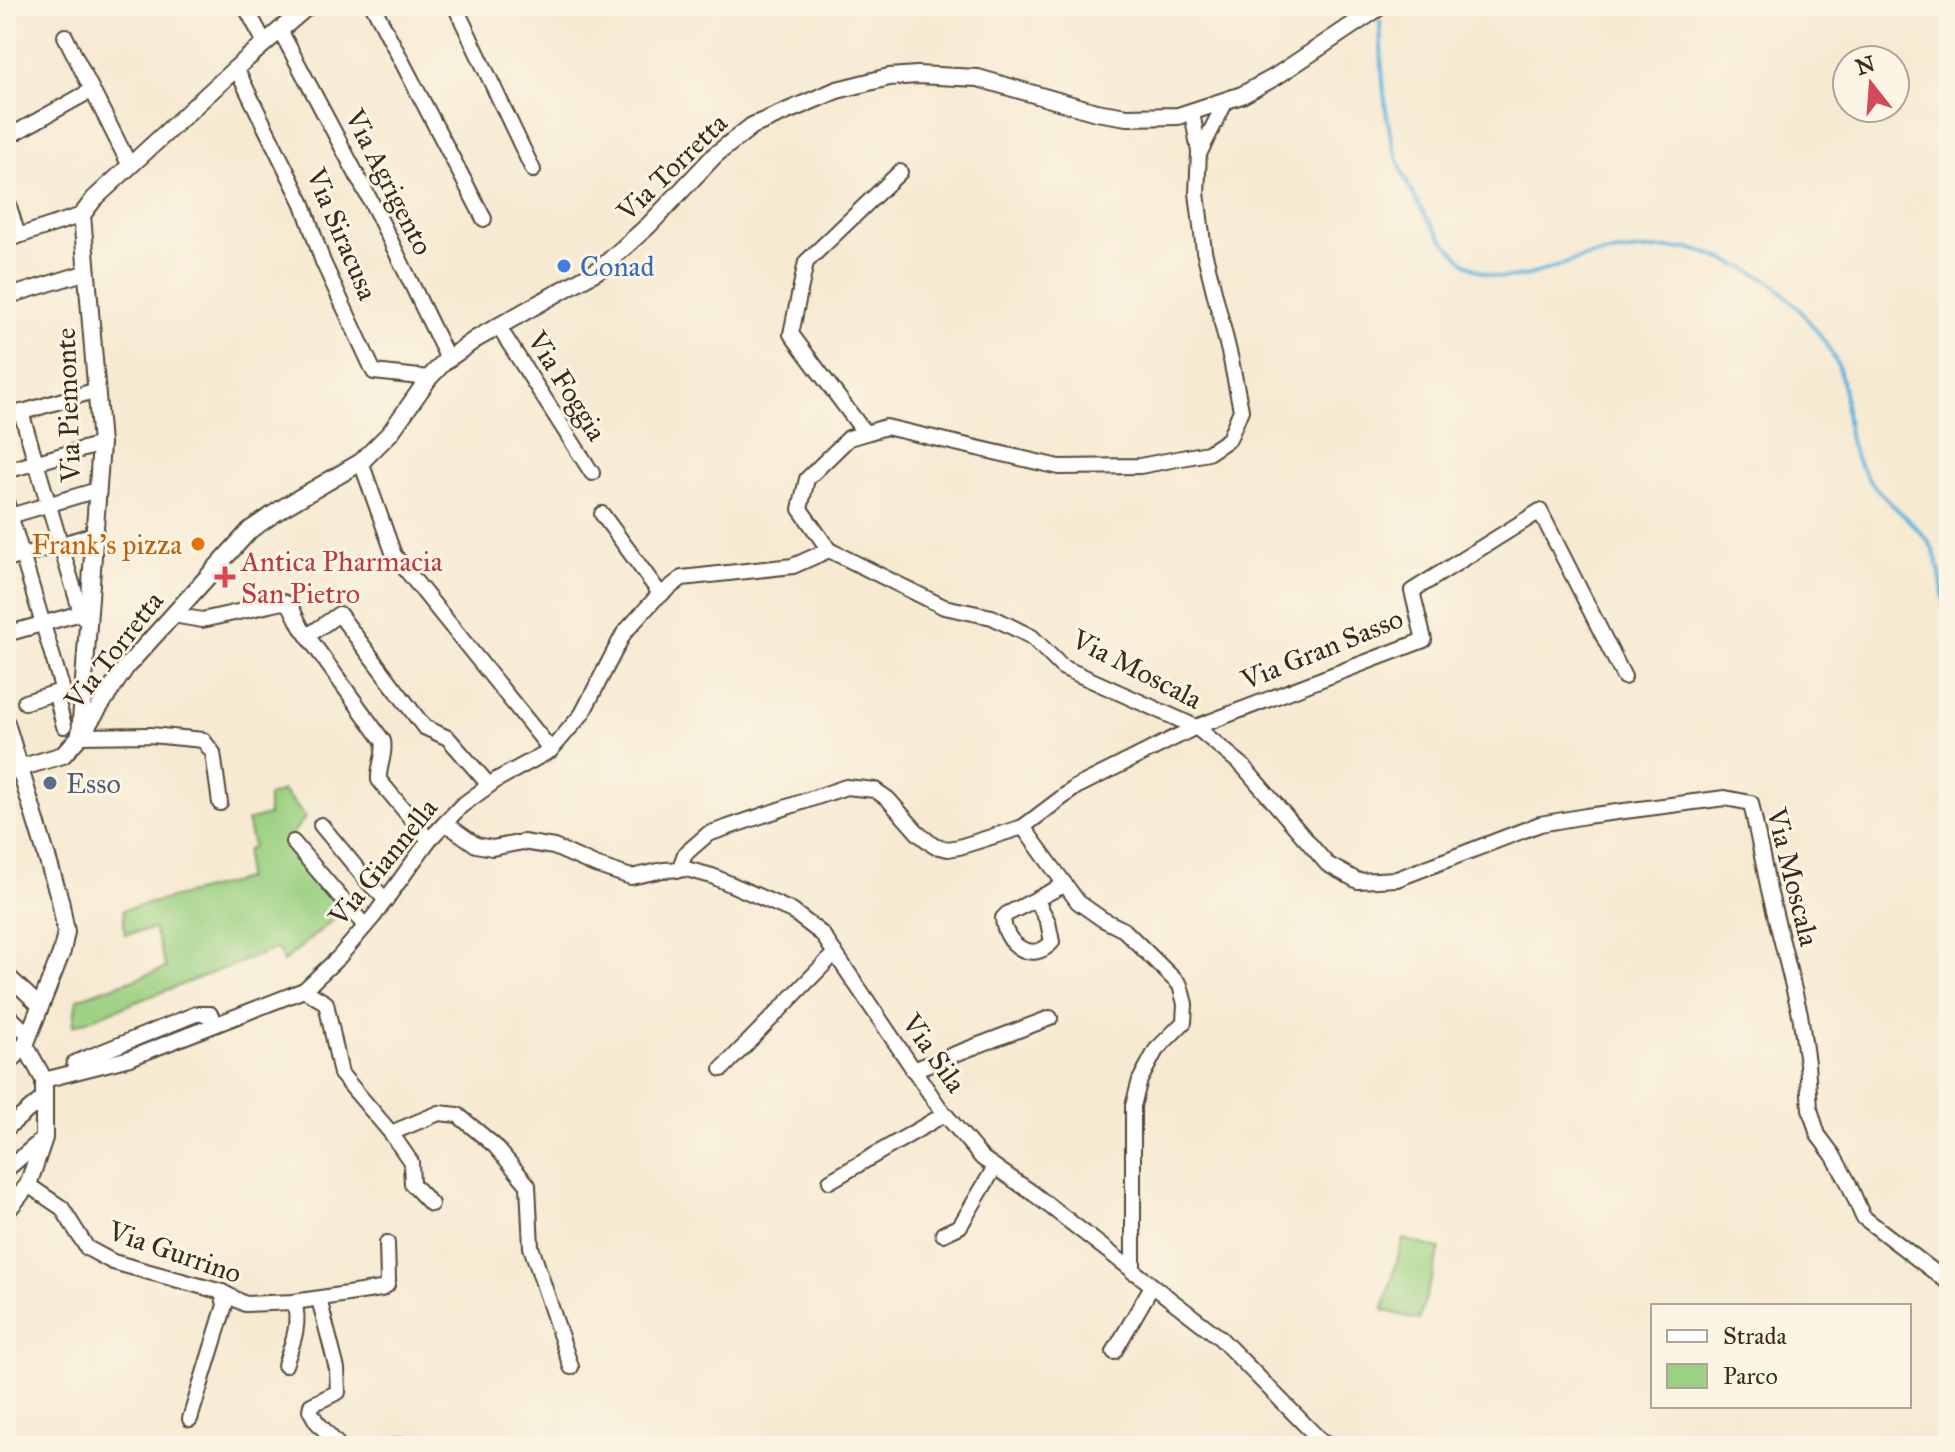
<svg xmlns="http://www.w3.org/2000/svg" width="1955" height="1452" font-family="'IM FELL Great Primer',serif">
  <rect width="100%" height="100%" fill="#fcf5e5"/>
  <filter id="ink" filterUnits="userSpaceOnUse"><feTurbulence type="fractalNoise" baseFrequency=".0125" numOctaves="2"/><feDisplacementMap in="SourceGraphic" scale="16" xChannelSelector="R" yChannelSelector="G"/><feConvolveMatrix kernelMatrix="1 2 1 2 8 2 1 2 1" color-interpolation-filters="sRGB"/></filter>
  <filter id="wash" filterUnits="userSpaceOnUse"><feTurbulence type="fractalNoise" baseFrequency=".006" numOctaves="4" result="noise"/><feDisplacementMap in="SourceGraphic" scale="32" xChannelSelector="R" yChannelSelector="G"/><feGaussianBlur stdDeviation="1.8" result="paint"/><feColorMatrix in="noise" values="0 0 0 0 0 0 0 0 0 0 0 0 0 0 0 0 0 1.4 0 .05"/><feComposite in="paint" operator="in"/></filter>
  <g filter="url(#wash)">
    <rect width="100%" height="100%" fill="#f6ead2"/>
    <g fill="#9cd183" stroke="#6c7e50" stroke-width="2">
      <path d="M283,791L306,817L294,831L293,842L348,907L283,962L279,951L275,949L73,1026L77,999L166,968L154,929L125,934L123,910L246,879V852L253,846L247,821L268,815V796Z"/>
      <path d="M1403,1239L1440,1249L1419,1320L1383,1310Z"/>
    </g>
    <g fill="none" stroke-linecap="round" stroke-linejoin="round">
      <path stroke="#64b5df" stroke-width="4" d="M1380,21C1383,107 1385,166 1441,237C1457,256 1472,273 1498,277C1527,281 1559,264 1586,257C1607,252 1668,247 1689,249C1707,251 1759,273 1773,284C1795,302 1834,347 1841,375C1848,403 1844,431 1856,458C1873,495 1903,510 1927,540C1944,561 1943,611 1949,639"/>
    </g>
  </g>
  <g filter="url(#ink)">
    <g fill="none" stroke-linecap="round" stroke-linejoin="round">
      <g stroke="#574739" stroke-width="18">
        <g id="minor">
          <path d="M245,6L265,43"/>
          <path d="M373,6L484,219"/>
          <path d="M455,6L533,170"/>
          <path d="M280,30L378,215L448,359"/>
          <path d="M65,36L130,166"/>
          <path d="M236,68L303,204L323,262L374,372L429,378"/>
          <path d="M1192,112L1199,152L1197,193L1204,251L1231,360L1241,410L1229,439L1208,453L1140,466L1059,467L886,427L849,438L807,479L800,509L829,550L944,607L992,617L1032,637L1062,667L1196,727L1242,765L1327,864L1358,881L1397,879L1540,824L1586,816L1725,798L1751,803L1769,890L1800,1014L1807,1063L1810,1109L1818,1135L1833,1155L1848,1182L1863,1217L1949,1283"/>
          <path d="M6,138L92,90"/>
          <path d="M1200,152L1226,101"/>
          <path d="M6,196L18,236"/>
          <path d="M6,240L82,215"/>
          <path d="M6,297L87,272"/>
          <path d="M498,326L592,473"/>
          <path d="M21,412L81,613L87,623"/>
          <path d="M6,417L97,390"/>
          <path d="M865,433L791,334L806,262L900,172"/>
          <path d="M361,462L394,555L551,750"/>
          <path d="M6,471L101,444"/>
          <path d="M6,501L63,691L56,695L64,726"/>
          <path d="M602,514L661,595"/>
          <path d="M10,516L97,490"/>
          <path d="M6,560L93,535"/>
          <path d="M173,615L202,620L283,602L290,605L301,627L383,741C386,754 378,766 379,780L429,840"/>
          <path d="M6,634L81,613"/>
          <path d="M309,635L339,614L424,727L448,738L489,785"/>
          <path d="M25,702L58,692"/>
          <path d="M80,736L151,735L203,740L213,753L220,803"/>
          <path d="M445,823L476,845L492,848L523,842L554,847L595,865L631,877L663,870L686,869L712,876L792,911L822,934L939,1107L982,1158L1034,1194L1219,1337L1320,1440L1332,1446"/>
          <path d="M321,825L369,883L386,900"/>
          <path d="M1023,827L1078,902L1102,919L1124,930L1180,985L1185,1004L1184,1022L1156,1050L1140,1080L1133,1106V1272"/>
          <path d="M293,842L365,926"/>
          <path d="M679,870L685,854L708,834L846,787L875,790L888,799L918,833L934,846L948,849L959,847L1023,827L1076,787L1196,727L1424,640L1412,591L1540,511L1624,677"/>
          <path d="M1036,899L1048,922L1052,942C1031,965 1004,943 1003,918L1007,914L1064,885"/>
          <path d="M6,974L41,1007"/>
          <path d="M304,990L326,1003L341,1074L391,1133L411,1162L412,1184L431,1204"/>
          <path d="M6,1013L29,1035"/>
          <path d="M74,1063L196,1014H210L216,1024"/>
          <path d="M722,1069L835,953"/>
          <path d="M913,1070L1050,1018"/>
          <path d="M44,1080L130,1058L304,990L339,957L374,916L429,840L461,806L498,779L551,750L582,714L624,633L655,599L682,578L793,566L829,550"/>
          <path d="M6,1129L44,1097"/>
          <path d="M391,1133L439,1113L458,1115L495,1146L528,1185L531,1247L571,1367"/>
          <path d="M6,1170L44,1138"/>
          <path d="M830,1181L945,1114"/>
          <path d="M28,1185L62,1208L87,1248L113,1262L222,1292L245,1304L294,1302L381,1289L387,1285L388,1280L387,1243"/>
          <path d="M943,1234L960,1226L995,1167"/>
          <path d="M319,1299L337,1369L338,1392L311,1405L310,1410L316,1421L339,1446"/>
          <path d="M1114,1352L1152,1286"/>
          <path d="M285,1365C292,1345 301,1324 294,1302"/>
          <path d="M190,1419L225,1305L222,1292"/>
          <path d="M394,1446L408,1445"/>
        </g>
      </g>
      <g stroke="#574739" stroke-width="20">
        <g id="tertiary">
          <path d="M6,723L60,900L66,932L62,951L25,1045L6,1066"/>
          <path d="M80,736L101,444L82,215L94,199L236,68L308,6"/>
          <path d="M6,772L63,755L80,736L126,667L250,530L284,507L361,462L390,433L429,378L445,361L476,339L600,269L649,225L715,155L752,126L837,90L889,77L917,75L978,78L1096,112L1127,117L1178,116L1242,95L1275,77L1381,6"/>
          <path d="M6,1212L28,1185L44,1138V1080L25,1045"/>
        </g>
      </g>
      <use href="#minor" stroke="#fff" stroke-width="14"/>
      <use href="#tertiary" stroke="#fff" stroke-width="16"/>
    </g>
  </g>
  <circle fill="#3f7fe0" stroke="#fcf5e5" stroke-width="3" cx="564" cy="266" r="8"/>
  <circle fill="#e8710a" stroke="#fcf5e5" stroke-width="3" cx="198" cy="544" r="8"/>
  <path fill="#e0444e" stroke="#fcf5e5" stroke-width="3" d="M221 565h8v8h8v8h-8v8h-8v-8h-8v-8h8z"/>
  <circle fill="#5c6f8a" stroke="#fcf5e5" stroke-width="3" cx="50" cy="783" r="8"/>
  <g text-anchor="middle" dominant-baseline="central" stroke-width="6" stroke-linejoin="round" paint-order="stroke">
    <g font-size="28" fill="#3b2a1e" stroke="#fcf5e5">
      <text transform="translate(672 167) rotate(-44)">Via Torretta</text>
      <text transform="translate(389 182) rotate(63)">Via Agrigento</text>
      <text transform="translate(342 234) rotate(67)">Via Siracusa</text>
      <text transform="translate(567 386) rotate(58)">Via Foggia</text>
      <text transform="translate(68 405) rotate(-92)">Via Piemonte</text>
      <text transform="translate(1322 649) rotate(-22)">Via Gran Sasso</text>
      <text transform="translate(114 650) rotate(-52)">Via Torretta</text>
      <text transform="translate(1137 669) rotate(27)">Via Moscala</text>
      <text transform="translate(383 862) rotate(-51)">Via Giannella</text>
      <text transform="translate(1793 877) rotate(76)">Via Moscala</text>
      <text transform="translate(934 1053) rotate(55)">Via Sila</text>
      <text transform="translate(175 1252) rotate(19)">Via Gurrino</text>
    </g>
    <g font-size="28" fill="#366cbe" stroke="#fcf5e5" text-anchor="start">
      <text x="580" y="266">Conad</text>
    </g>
    <g font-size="28" fill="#c56008" stroke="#fcf5e5" text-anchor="end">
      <text x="182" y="544">Frank's pizza</text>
    </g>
    <g font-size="28" fill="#be3a42" stroke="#fcf5e5" text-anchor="start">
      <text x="241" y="561">Antica Pharmacia<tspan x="241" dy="32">San Pietro</tspan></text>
    </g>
    <g font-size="28" fill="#4e5e75" stroke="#fcf5e5" text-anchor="start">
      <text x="66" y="783">Esso</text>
    </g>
  </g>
  <rect width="1955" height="1452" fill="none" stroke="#fcf5e5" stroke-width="32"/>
  <rect x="1651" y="1304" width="260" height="104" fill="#fcf5e5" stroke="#afa495" stroke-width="2"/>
  <rect x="1667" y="1330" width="40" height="12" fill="#ffffff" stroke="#afa495" stroke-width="2"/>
  <text x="1723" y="1344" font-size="24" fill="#3b2a1e">Strada</text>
  <rect x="1667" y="1364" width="40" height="24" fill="#9cd183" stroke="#afa495" stroke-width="2"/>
  <text x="1723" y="1384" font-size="24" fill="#3b2a1e">Parco</text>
  <g transform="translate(1871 84) rotate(343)"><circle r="38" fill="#fcf5e5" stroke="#afa495" stroke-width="2"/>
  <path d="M0-6L14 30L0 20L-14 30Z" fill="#d1495b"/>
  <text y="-12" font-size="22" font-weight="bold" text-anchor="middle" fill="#3b2a1e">N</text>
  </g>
</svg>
